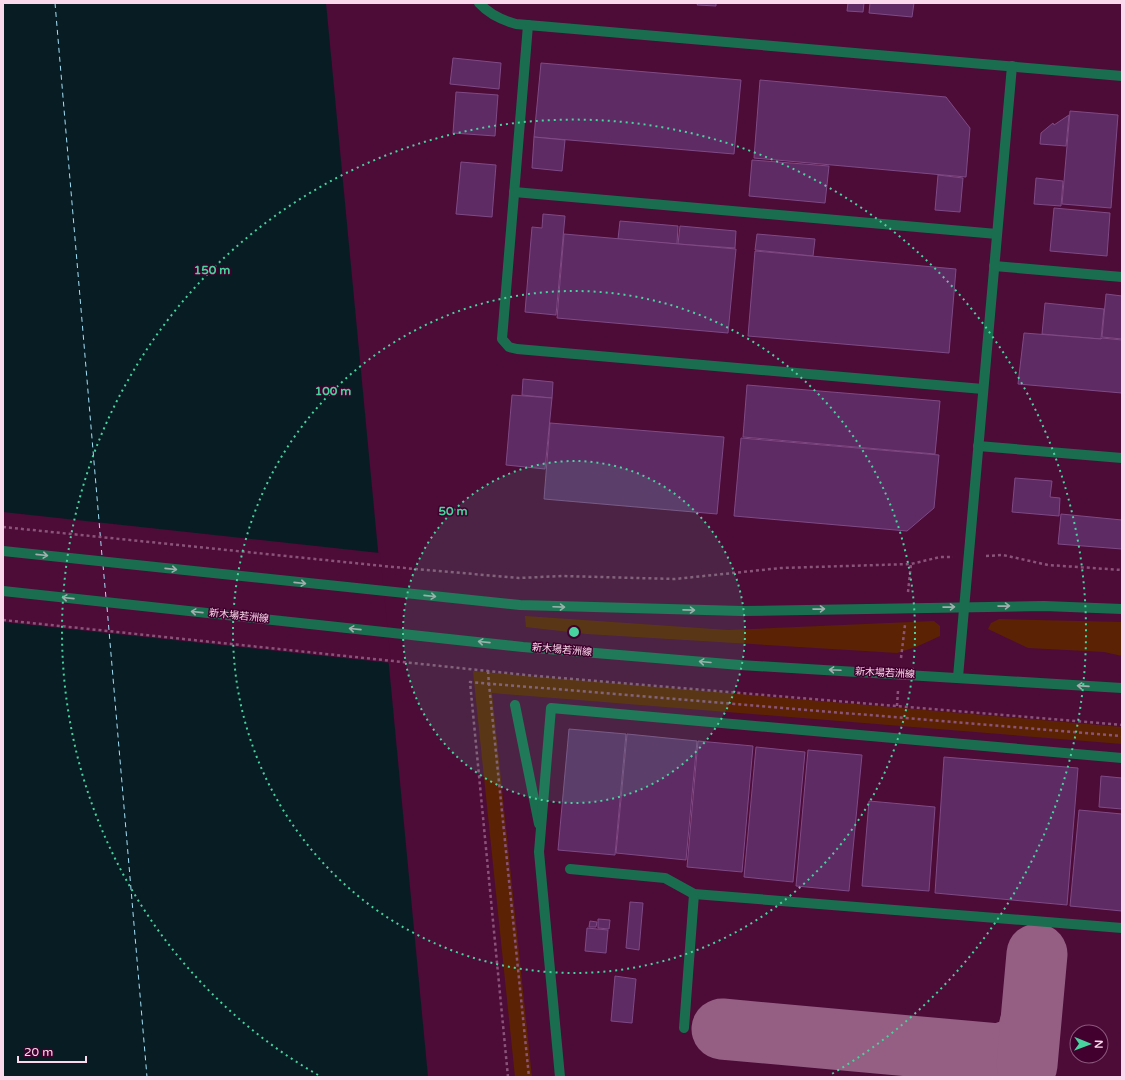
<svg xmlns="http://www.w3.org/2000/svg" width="1125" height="1080" font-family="'Varela Round','Noto Sans JP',sans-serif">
  <rect width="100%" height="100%" fill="#4d0b38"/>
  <g fill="#5c2204">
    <path d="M525,616L728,630L934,621L940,626V636L916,647L897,653L587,634L526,627Z"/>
    <path d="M999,619L1122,622V656L1104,652L1028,648L988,629L991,623Z"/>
    <path d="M473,671L1122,727V744L492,693L532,1077H515Z"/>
  </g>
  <path fill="#081c23" d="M3,3H326L428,1077H3Z"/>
  <path fill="#4d0b38" d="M3,512L380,553L391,663L3,622Z"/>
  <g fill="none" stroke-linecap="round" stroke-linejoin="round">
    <g stroke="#a3e0f7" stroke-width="1" stroke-dasharray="5 4" stroke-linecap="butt">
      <path d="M55,3L102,556"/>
      <path d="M103,565L106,598"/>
      <path d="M107,607L147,1077"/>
    </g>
    <g stroke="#945f82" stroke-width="61">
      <path d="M722,1029L998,1054C1018,1049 1026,1044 1030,1024"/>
      <path d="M1027,1065L1037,954"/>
    </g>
  </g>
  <g fill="#5e2b64" stroke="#7f4a85">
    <path d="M698,3H716V6L697,5Z"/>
    <path d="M848,3H864L863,12L847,11Z"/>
    <path d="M870,3H914L912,17L869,13Z"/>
    <path d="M453,58L501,63L499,89L450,84Z"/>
    <path d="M541,63L741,80L734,154L534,137Z"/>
    <path d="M760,80L946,97L970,128L966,177L754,158Z"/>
    <path d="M456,92L498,95L495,136L453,133Z"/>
    <path d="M1070,111L1118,115L1111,208L1062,204Z"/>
    <path d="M1069,115L1066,146L1040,144L1041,133L1053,123L1054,125Z"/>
    <path d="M534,137L565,140L562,171L532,168Z"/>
    <path d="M752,160L829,166L825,203L749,196Z"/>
    <path d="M461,162L496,165L492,217L456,214Z"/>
    <path d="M938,175L963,178L960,212L935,210Z"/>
    <path d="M1036,178L1063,181L1061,206L1034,204Z"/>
    <path d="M1054,208L1110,213L1107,256L1050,251Z"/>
    <path d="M543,214L565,216L556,315L525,312L532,227L542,228Z"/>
    <path d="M620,221L678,226L677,244L618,239Z"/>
    <path d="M680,226L736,231L735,248L678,244Z"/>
    <path d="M564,234L736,249L728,333L557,318Z"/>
    <path d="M757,234L815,239L813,256L755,250Z"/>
    <path d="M755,251L956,269L949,353L748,336Z"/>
    <path d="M1106,294L1122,296V339L1102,337Z"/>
    <path d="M1045,303L1104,309L1101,339L1042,334Z"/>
    <path d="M1024,333L1101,339L1102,338L1122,340V393L1018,384Z"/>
    <path d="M523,379L553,382L552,398L522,395Z"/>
    <path d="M747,385L940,401L935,454L743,437Z"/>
    <path d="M512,395L552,398L545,469L506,465Z"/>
    <path d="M550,423L724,437L717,514L544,499Z"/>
    <path d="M741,438L939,455L934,508L907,531L734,516Z"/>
    <path d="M1015,478L1052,481L1050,497L1060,498L1059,516L1012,512Z"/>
    <path d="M1061,514L1122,520V549L1058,544Z"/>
    <path d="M569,729L626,734L615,855L558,850Z"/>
    <path d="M627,734L697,741L686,860L616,853Z"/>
    <path d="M698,741L753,746L742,872L687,867Z"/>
    <path d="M756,747L805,752L793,882L744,877Z"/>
    <path d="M808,750L862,755L849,891L796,886Z"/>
    <path d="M944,757L1078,768L1067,905L935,893Z"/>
    <path d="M1101,776L1122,778V809L1099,807Z"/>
    <path d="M869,801L935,807L929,891L862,886Z"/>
    <path d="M1079,810L1122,814V911L1070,906Z"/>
    <path d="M630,902L643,903L639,950L626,948Z"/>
    <path d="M598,919L610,920L609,929L598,928Z"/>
    <path d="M590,921L597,922L596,927H589Z"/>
    <path d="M587,928L608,930L606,953L585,951Z"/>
    <path d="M615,976L636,979L632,1023L611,1021Z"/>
  </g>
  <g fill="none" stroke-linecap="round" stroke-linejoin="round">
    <g stroke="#8a5478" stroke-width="2.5" stroke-dasharray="3 3" stroke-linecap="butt">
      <path d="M3,527L393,567L519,578L562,576L675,579L781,568L911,564L940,557H953"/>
      <path d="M986,556L1003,555L1048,565L1122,570"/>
      <path d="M908,592L911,564"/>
      <path d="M3,620L526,675L1122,725"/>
      <path d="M901,658L905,625"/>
      <path d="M488,671L489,684L529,1077"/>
      <path d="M897,706L898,691"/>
      <path d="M508,1077L470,682L1122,736"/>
    </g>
    <g stroke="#1b6d4f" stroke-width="10">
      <path d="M528,25L502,339L509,347L517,349L983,389"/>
      <path d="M514,192L997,234"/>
      <path d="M994,266L1122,277"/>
      <path d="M978,446L1122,458"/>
      <path d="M515,705L539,824"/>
      <path d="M570,869L665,878L694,894L1122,928"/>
      <path d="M684,1028L694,894"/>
      <path d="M560,1077L539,852L551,708L1122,758"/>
    </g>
    <g stroke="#1b6d4f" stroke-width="10">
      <path d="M479,3C489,14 501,20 516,24L1122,76"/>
      <path d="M3,551L520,605L742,611L1044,606L1122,609"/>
      <path d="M3,591L523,647L740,665L1122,688"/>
      <path d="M958,677L1012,66"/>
    </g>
  </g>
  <defs><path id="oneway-shaft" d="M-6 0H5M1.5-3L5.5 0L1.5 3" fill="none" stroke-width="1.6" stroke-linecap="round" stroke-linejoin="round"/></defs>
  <g stroke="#a1aead">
    <use href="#oneway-shaft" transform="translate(42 555) rotate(6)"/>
    <use href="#oneway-shaft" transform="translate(171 569) rotate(6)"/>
    <use href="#oneway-shaft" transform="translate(300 583) rotate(6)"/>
    <use href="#oneway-shaft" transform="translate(430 596) rotate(6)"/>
    <use href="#oneway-shaft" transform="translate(68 598) rotate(-174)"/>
    <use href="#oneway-shaft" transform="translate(1004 606) rotate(-1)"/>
    <use href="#oneway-shaft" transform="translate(559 607) rotate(2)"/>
    <use href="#oneway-shaft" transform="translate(949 607) rotate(-1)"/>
    <use href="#oneway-shaft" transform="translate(819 609) rotate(-1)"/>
    <use href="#oneway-shaft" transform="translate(689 610) rotate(1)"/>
    <use href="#oneway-shaft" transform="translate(197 612) rotate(-174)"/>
    <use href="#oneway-shaft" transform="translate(355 629) rotate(-174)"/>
    <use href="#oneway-shaft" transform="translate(484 642) rotate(-174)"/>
    <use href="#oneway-shaft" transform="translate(705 662) rotate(-175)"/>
    <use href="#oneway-shaft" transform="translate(835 670) rotate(-177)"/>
    <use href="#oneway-shaft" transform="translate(1083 686) rotate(-176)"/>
  </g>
  <circle cx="574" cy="632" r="171" fill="#47d49e" fill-opacity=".12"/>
  <g fill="none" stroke="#47d49e" stroke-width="2" stroke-dasharray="2 4">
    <circle cx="574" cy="632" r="171"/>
    <circle cx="574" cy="632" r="341"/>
    <path d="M318 1075A512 512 0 1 1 830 1075"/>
  </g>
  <g text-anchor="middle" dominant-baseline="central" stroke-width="3" stroke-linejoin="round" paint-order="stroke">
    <g font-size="10" fill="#fad9ec" stroke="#41002e">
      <text transform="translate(239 616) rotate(6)">新木場若洲線</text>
      <text transform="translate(562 650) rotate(5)">新木場若洲線</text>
      <text transform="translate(885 673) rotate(3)">新木場若洲線</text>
    </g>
  </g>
  <circle cx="574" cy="632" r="6" fill="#47d49e" stroke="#41002e" stroke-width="2"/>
  <g font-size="12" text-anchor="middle" font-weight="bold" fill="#47d49e" stroke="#41002e" stroke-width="3" stroke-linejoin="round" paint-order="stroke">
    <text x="212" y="274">150 m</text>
    <text x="333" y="395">100 m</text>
    <text x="453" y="515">50 m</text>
  </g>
  <rect width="1125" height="1080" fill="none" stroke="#fad9ec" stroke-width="8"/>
  <g transform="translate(1089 1044) rotate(91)"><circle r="19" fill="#41002e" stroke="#8b577a"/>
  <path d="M0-3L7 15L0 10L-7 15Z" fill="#47d49e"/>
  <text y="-6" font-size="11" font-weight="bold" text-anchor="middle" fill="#fad9ec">N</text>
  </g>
  <path d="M18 1056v6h68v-6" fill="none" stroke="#fad9ec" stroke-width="2"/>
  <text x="24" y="1056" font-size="12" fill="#fad9ec" stroke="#41002e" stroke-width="3" paint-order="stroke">20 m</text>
</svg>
